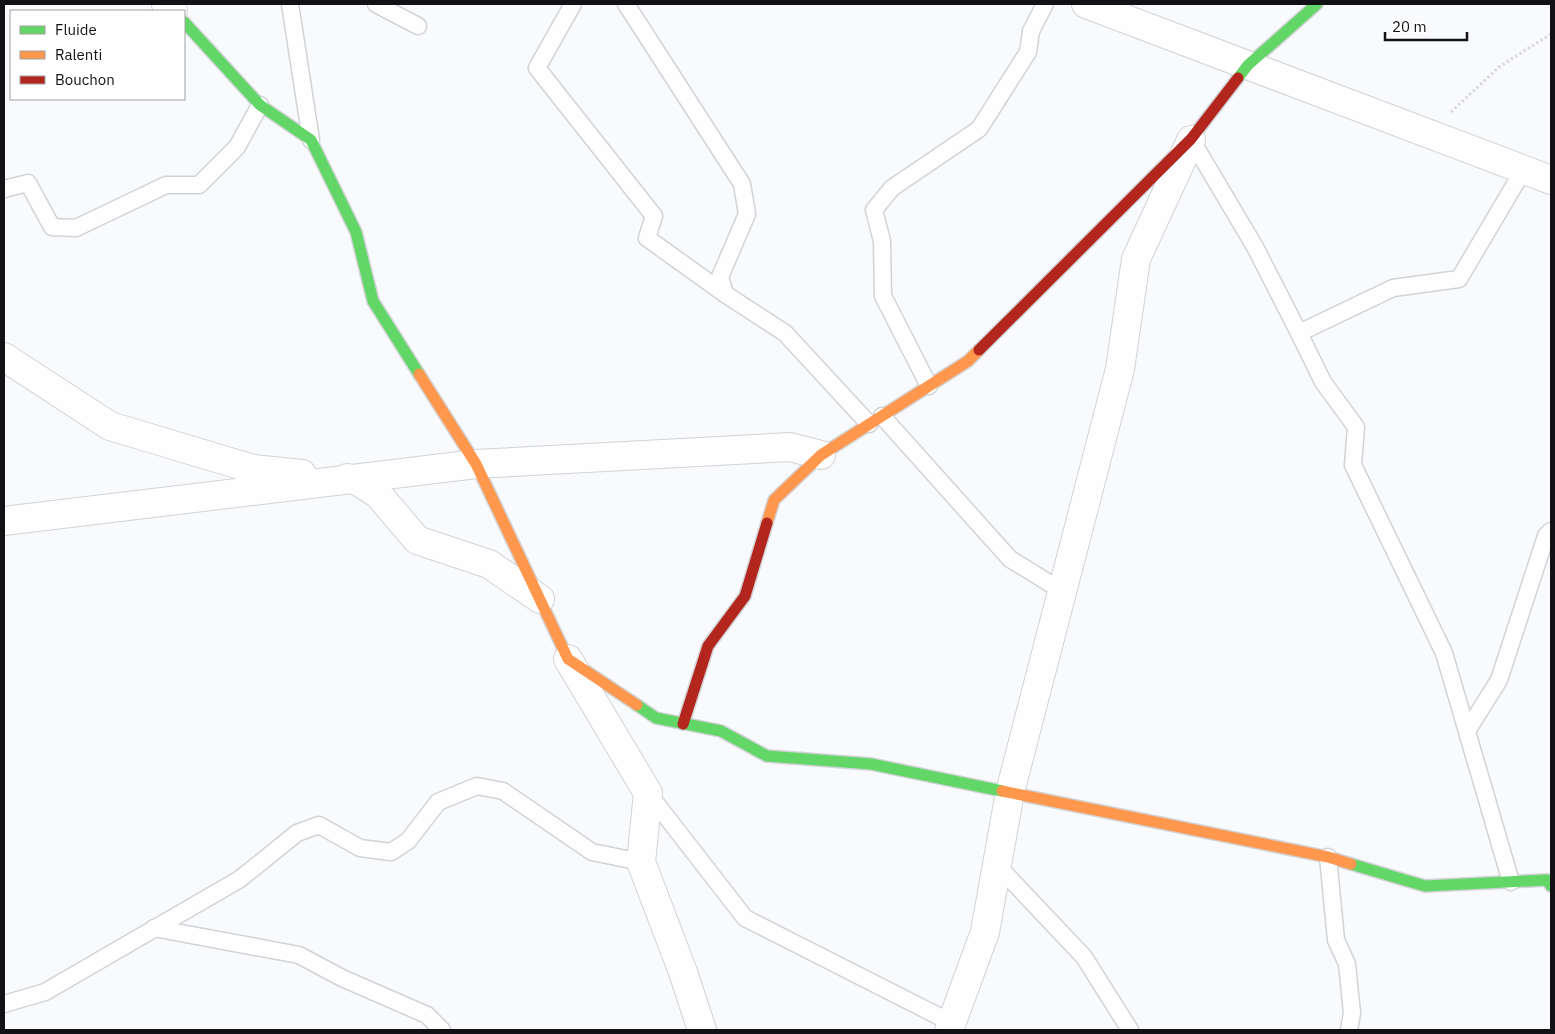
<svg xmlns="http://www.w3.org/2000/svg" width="1555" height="1034" font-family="'IBM Plex Sans',sans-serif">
  <rect width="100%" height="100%" fill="#f9fafe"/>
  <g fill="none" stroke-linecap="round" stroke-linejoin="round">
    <g stroke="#d2d3d6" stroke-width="19">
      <g id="lane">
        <path d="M290,4L311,140"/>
        <path d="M376,4L418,26"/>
        <path d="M573,4L537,68L654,216L647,238L725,294"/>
        <path d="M626,4L742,184L747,214L720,277L725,294L785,333L869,424"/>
        <path d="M1191,139L1255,247L1299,333L1323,382L1356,427L1353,465L1444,653L1511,882"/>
        <path d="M4,189L28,183L52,227L76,228L166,185H199L237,147L260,105"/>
        <path d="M1299,333L1393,288L1459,279L1524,169"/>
        <path d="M929,386L883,296L882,241L874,210L892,188L979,129L1028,52L1031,31L1045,4"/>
        <path d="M882,416L1010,559L1062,591"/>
        <path d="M1467,731L1499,680L1546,536L1551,531"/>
        <path d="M648,793L745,918L952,1023"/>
        <path d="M1328,857L1336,940L1347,964L1352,1013L1349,1030"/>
        <path d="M997,865L1084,957L1130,1030"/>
        <path d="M154,928L299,955L342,978L427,1015L442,1030"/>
        <path d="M4,1004L45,992L240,879L297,833L319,825L360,848L391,852L408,841L438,802L477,786L503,791L592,852L641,862"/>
      </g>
    </g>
    <g stroke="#d2d3d6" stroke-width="30">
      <g id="street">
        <path d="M166,4L173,11"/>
        <path d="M1086,4L1551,180"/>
        <path d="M4,357L110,426L253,469L302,474"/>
        <path d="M347,478L354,479L378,494L417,540L489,564L540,599"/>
        <path d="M4,521L476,464L790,447L821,455"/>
        <path d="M568,659L648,793L641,862L683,972L702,1030"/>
        <path d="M949,1030L985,932L1010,792L1120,369L1136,259L1191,140"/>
      </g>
    </g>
    <g stroke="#d2d3d6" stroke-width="14">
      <g id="fast">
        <path d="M184,22L260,105L311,140L356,232L373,301L419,374"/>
        <path d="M1238,78L1248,65L1317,4"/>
        <path d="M637,705L656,718L721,731L767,756L871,764L1002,791"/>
        <path d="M1351,864L1425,886L1547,880L1551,886"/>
      </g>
    </g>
    <g stroke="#d2d3d6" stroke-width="14">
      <g id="slow">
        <path d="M419,374L476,464L568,659L637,705"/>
        <path d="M767,523L774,500L821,455L968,361L979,350"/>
        <path d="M1002,791L1328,857L1351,864"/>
      </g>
    </g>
    <g stroke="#d2d3d6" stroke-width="14">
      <g id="jam">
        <path d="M979,350L1191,139L1238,78"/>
        <path d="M683,724L708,646L745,596L767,523"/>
      </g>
    </g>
    <path stroke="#dadada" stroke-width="3" stroke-dasharray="2.5 2.5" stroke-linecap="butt" d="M1451,112L1499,67L1551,34"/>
    <use href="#lane" stroke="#fefeff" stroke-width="16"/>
    <use href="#street" stroke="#fefeff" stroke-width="28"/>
    <use href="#fast" stroke="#63d668" stroke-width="11"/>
    <use href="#slow" stroke="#ff974d" stroke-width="11"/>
    <use href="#jam" stroke="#b3261e" stroke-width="11"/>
  </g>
  <rect width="1555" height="1034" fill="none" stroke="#121216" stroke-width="10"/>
  <rect x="10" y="10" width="175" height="90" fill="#ffffff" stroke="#a0a0a2"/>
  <rect x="20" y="26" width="25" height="8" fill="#63d668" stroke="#a0a0a2"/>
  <text x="55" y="35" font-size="15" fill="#121216">Fluide</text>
  <rect x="20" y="51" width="25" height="8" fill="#ff974d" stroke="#a0a0a2"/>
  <text x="55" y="60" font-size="15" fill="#121216">Ralenti</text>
  <rect x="20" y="76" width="25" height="8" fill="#b3261e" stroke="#a0a0a2"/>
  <text x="55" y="85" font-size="15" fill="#121216">Bouchon</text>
  <path d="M1385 32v8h82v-8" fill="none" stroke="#121216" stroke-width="2.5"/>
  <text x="1392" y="32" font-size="15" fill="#121216" stroke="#ffffff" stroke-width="4" paint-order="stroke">20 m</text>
</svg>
